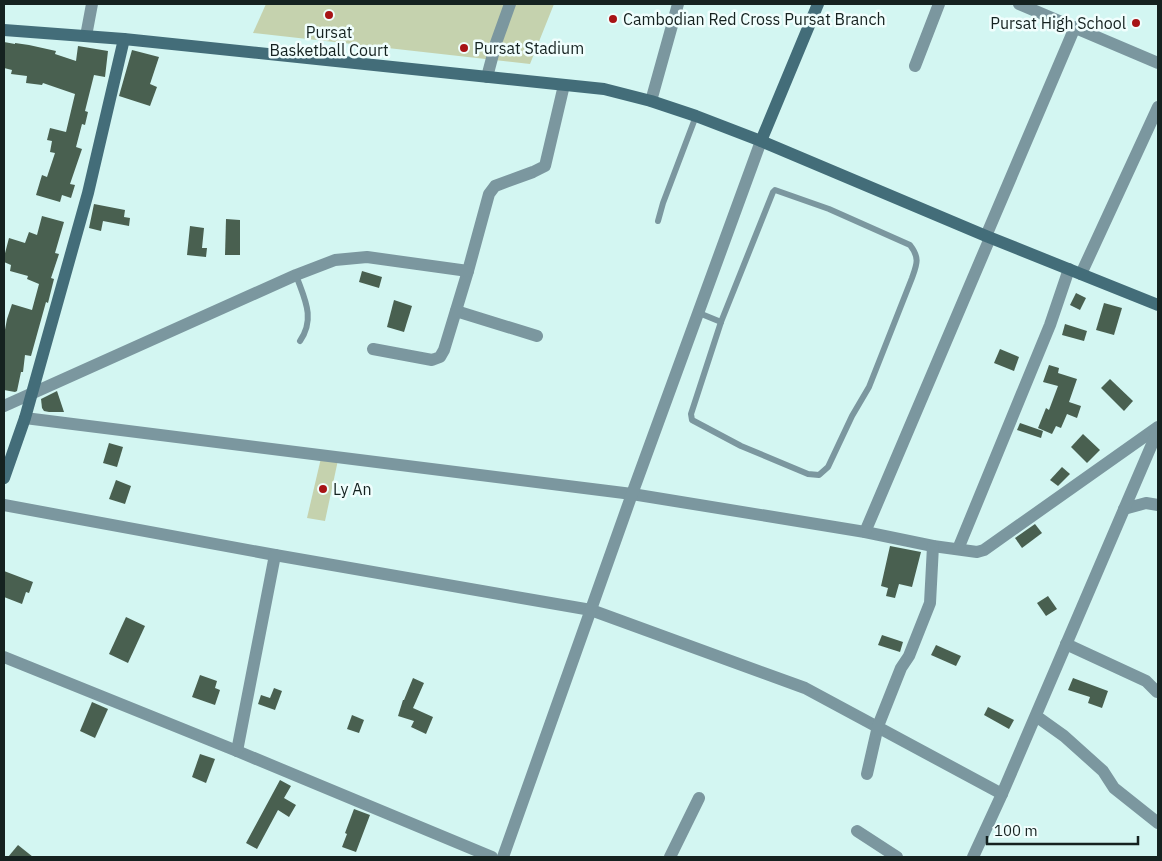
<svg xmlns="http://www.w3.org/2000/svg" width="1162" height="861" font-family="'IBM Plex Sans',sans-serif">
  <rect width="100%" height="100%" fill="#d3f6f2"/>
  <g fill="#c5d2ae">
    <path d="M266,4H554L530,64L253,33Z"/>
    <path d="M321,458L338,460L325,521L307,518Z"/>
  </g>
  <g fill="#496050">
    <path d="M4,42L15,44V43L29,45L56,51L55,54L76,61L78,46L108,51L105,77L94,75L85,111L88,112L85,125L82,124L76,147L82,149L70,184L75,185L71,198L62,195L60,202L36,195L42,175L47,177L55,153L50,152L52,141L47,140L50,128L66,132L75,94L43,83L42,85L26,83L27,76L11,74L12,70L4,68Z"/>
    <path d="M132,50L159,57L150,84L157,87L150,106L119,96Z"/>
    <path d="M94,204L125,210L124,217L130,218L129,226L103,221L101,231L89,228Z"/>
    <path d="M42,216L64,222L55,253L59,254L51,278L54,279L48,303L46,302L31,356L25,355L23,372H21L17,391L15,392L4,390V335L7,319L12,304L32,310L39,284L27,279L28,276L10,271L11,265L4,262V257L9,238L25,243L29,232L37,235Z"/>
    <path d="M226,219L240,220V255H225Z"/>
    <path d="M190,226L204,228L202,248H207L206,257L187,255Z"/>
    <path d="M362,271L382,277L379,288L359,282Z"/>
    <path d="M1076,293L1086,298L1080,310L1070,305Z"/>
    <path d="M394,300L412,306L404,332L387,327Z"/>
    <path d="M1104,303L1122,308L1114,335L1096,330Z"/>
    <path d="M1065,324L1087,331L1084,341L1062,335Z"/>
    <path d="M1000,349L1019,357L1014,371L994,363Z"/>
    <path d="M1049,365L1059,368L1058,373L1077,379L1069,402L1081,406L1077,418L1067,414L1061,428L1056,426L1052,434L1038,428L1046,408L1049,410L1058,386L1043,382Z"/>
    <path d="M1110,379L1133,401L1124,411L1101,388Z"/>
    <path d="M57,391L64,412H49L44,411L42,408L41,399Z"/>
    <path d="M1020,423L1043,431L1041,438L1017,430Z"/>
    <path d="M1083,434L1100,450L1087,463L1071,447Z"/>
    <path d="M109,443L123,447L117,467L103,463Z"/>
    <path d="M1062,467L1070,474L1058,486L1050,480Z"/>
    <path d="M116,480L131,486L125,504L109,499Z"/>
    <path d="M1035,524L1042,533L1022,548L1015,538Z"/>
    <path d="M890,546L921,552L912,587L899,584L895,598L886,596L888,588L881,586Z"/>
    <path d="M4,571L33,582L29,593L26,592L22,604L4,597Z"/>
    <path d="M1048,596L1057,609L1046,616L1037,603Z"/>
    <path d="M126,617L145,626L128,663L109,654Z"/>
    <path d="M882,635L903,642L900,652L878,645Z"/>
    <path d="M936,645L961,656L956,666L931,655Z"/>
    <path d="M200,675L217,681L215,688L220,690L215,705L192,697Z"/>
    <path d="M413,678L424,683L413,708L433,717L426,734L411,727L414,721L398,716L403,700H404Z"/>
    <path d="M1073,678L1108,691L1102,708L1088,703L1090,697L1068,690Z"/>
    <path d="M274,688L282,691L275,710L258,704L261,695L270,698Z"/>
    <path d="M92,702L108,709L95,738L80,731Z"/>
    <path d="M988,707L1014,720L1009,729L984,715Z"/>
    <path d="M352,715L364,720L359,733L347,729Z"/>
    <path d="M200,754L215,759L206,783L192,777Z"/>
    <path d="M280,780L291,786L284,798L296,805L289,817L278,810L257,849L246,843Z"/>
    <path d="M354,809L370,815L356,852L342,847L347,834L345,833Z"/>
    <path d="M18,845L33,857H8Z"/>
  </g>
  <g fill="none" stroke-linecap="round" stroke-linejoin="round">
    <g stroke="#7b979f" stroke-width="6">
      <path d="M775,190L829,209L910,245C920,258 917,264 912,278L869,387L852,416L828,467L819,475L808,474L741,446L692,420L691,414L721,322L773,192Z"/>
      <path d="M658,221L663,203L696,116"/>
      <path d="M296,275C304,298 316,318 300,341"/>
      <path d="M699,313L721,322"/>
    </g>
    <g stroke="#7b979f" stroke-width="12">
      <path d="M1019,4L1158,63"/>
      <path d="M86,36L92,4"/>
      <path d="M915,66L939,4"/>
      <path d="M487,77L496,43L510,4"/>
      <path d="M651,101L678,4"/>
      <path d="M986,236L1075,27"/>
      <path d="M1081,274L1158,107"/>
      <path d="M456,311L537,336"/>
      <path d="M373,349L432,360L440,357L444,350L468,271L489,194L495,186L533,172L545,166L564,85"/>
      <path d="M4,406L296,275L335,260L367,257L468,271"/>
      <path d="M25,418L632,494L865,532L933,546L977,552L984,550L1158,427"/>
      <path d="M4,505L275,555L591,610L805,688L1002,794"/>
      <path d="M1124,509L1146,503L1158,505"/>
      <path d="M865,532L990,238"/>
      <path d="M958,549L1050,325L1069,269"/>
      <path d="M1066,644L1146,681L1157,692"/>
      <path d="M4,657L237,751L492,857"/>
      <path d="M1036,716L1064,736L1103,771L1114,788L1158,823"/>
      <path d="M237,751L275,555"/>
      <path d="M867,774L878,726L901,668L909,656L930,603L933,546"/>
      <path d="M857,831L897,857"/>
      <path d="M503,857L632,494L761,141"/>
      <path d="M670,857L699,798"/>
      <path d="M973,857L1002,794L1158,430"/>
    </g>
    <g stroke="#436d79" stroke-width="12">
      <path d="M4,30L124,39L604,89L651,101L696,116L761,141L986,236L1158,305"/>
      <path d="M761,141L818,4"/>
      <path d="M4,478L25,418L88,193L124,39"/>
    </g>
  </g>
  <g fill="#a71315" stroke="#f0fefd" stroke-width="2">
    <circle cx="329" cy="15" r="5"/>
    <circle cx="613" cy="19" r="5"/>
    <circle cx="1136" cy="23" r="5"/>
    <circle cx="464" cy="48" r="5"/>
    <circle cx="323" cy="489" r="5"/>
  </g>
  <g text-anchor="middle" dominant-baseline="central" stroke-width="5" stroke-linejoin="round" paint-order="stroke">
    <g font-size="16" fill="#152220" stroke="#f0fefd" text-anchor="start">
      <text x="623" y="19">Cambodian Red Cross Pursat Branch</text>
      <text x="1126" y="23" text-anchor="end">Pursat High School</text>
      <text x="329" y="32" text-anchor="middle">Pursat<tspan x="329" dy="18">Basketball Court</tspan></text>
      <text x="474" y="48">Pursat Stadium</text>
      <text x="333" y="489">Ly An</text>
    </g>
  </g>
  <rect width="1162" height="861" fill="none" stroke="#152220" stroke-width="10"/>
  <path d="M987 836v8h151v-8" fill="none" stroke="#152220" stroke-width="2.5"/>
  <text x="994" y="836" font-size="15" fill="#152220" stroke="#f0fefd" stroke-width="4" paint-order="stroke">100 m</text>
</svg>
